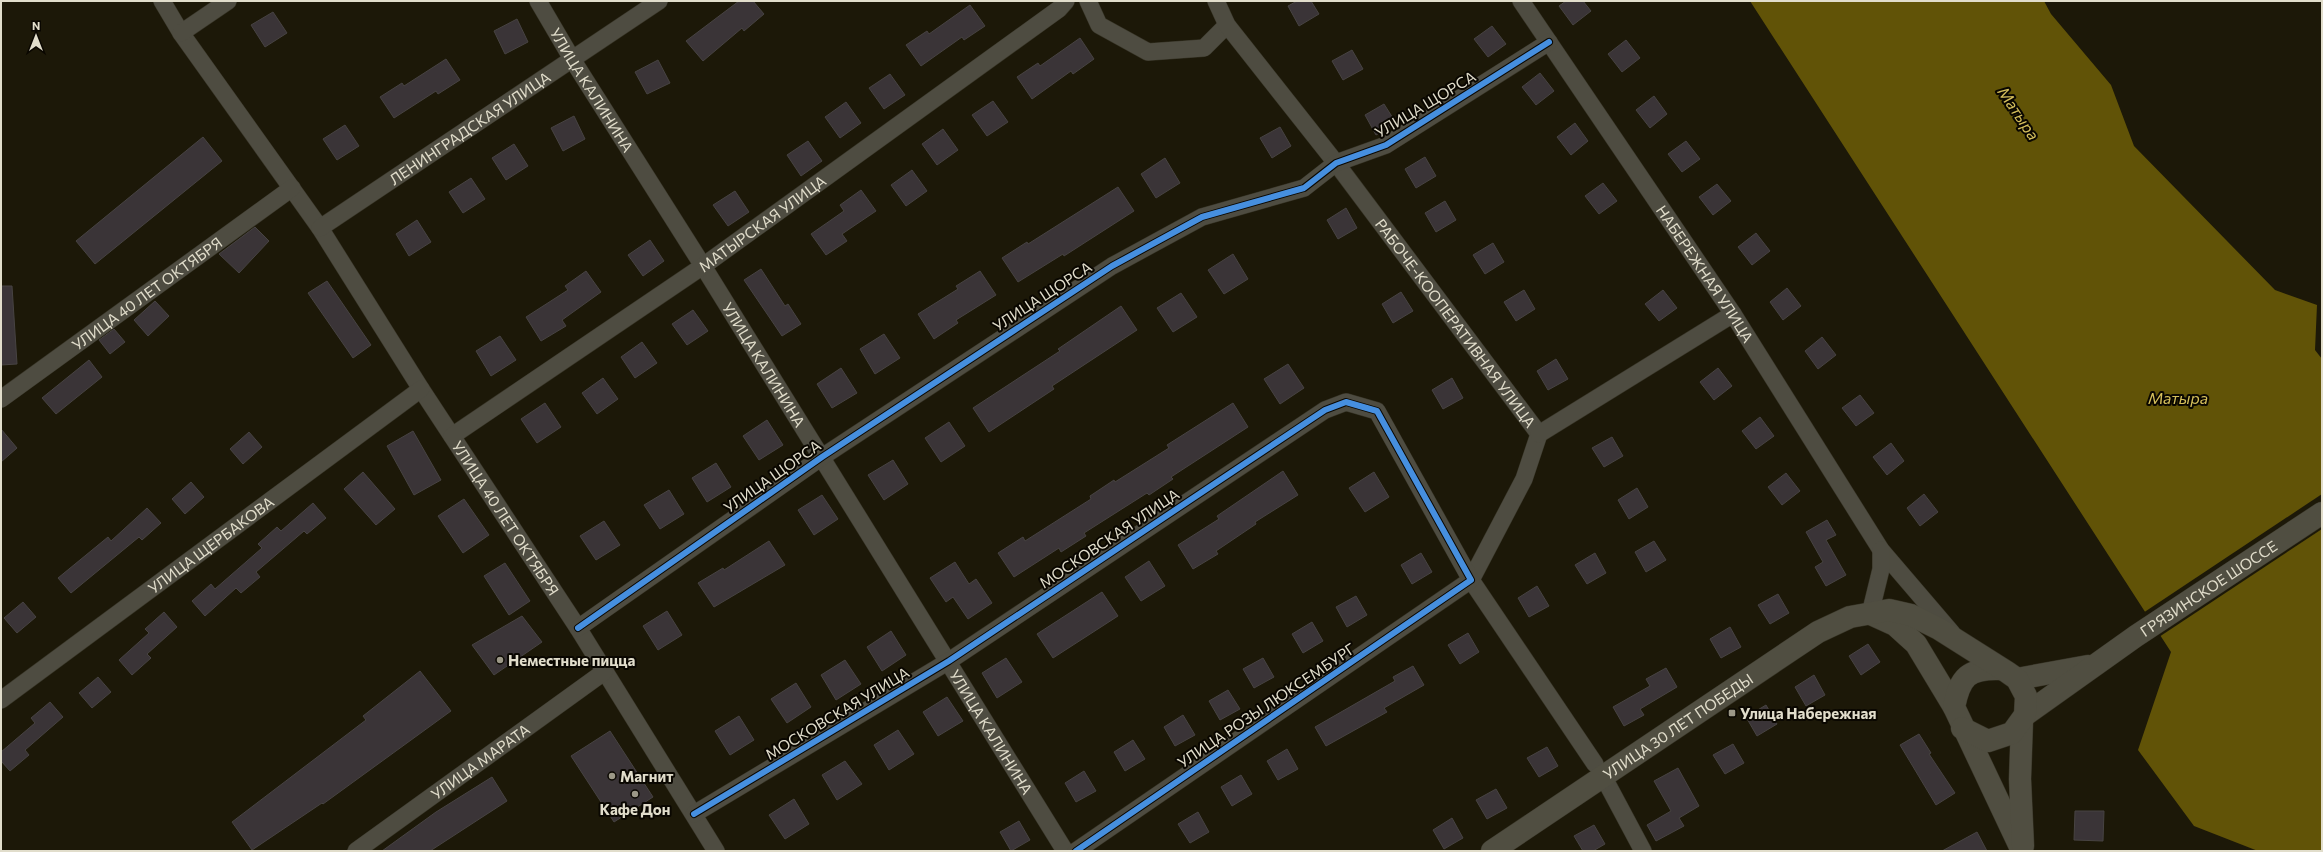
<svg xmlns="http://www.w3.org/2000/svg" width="2323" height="852" font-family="Commissioner,sans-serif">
  <rect width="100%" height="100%" fill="#1c1808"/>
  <path fill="#615307" d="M1750,1H2044L2051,14L2111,85L2134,146L2275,290L2317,305L2315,350L2322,359V851H2258L2194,826L2138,750L2171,652Z"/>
  <path fill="#1c1808" d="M2322,494V529L2159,637L2143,613Z"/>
  <g fill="#3a3437" stroke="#474342">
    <path d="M739,1H753L764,14L744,31L742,28L703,61L686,41Z"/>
    <path d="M1297,1H1311L1319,14L1299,26L1288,6Z"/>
    <path d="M1566,1H1583L1591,11L1573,25L1559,6Z"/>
    <path d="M970,5L985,26L964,40L962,37L921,66L906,45L927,31L929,34Z"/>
    <path d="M273,12L287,33L265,47L251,25Z"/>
    <path d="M517,19L528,42L505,54L494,31Z"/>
    <path d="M1492,26L1506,44L1488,57L1474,39Z"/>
    <path d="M1080,38L1094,59L1073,74L1071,71L1032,99L1017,77L1038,63L1040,66Z"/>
    <path d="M1626,40L1640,58L1622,72L1608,54Z"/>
    <path d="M1352,50L1363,69L1343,80L1332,61Z"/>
    <path d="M446,59L460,80L438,94L436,91L394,118L380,97L402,83L404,86Z"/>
    <path d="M658,60L670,83L647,94L635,72Z"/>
    <path d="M1540,73L1554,91L1536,105L1522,87Z"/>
    <path d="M890,74L905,95L884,109L869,88Z"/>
    <path d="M1654,96L1667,114L1650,128L1636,110Z"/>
    <path d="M993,101L1008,122L987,136L972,115Z"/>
    <path d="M846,102L861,123L840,138L825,117Z"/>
    <path d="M1384,104L1396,123L1376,135L1365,115Z"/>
    <path d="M574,116L585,139L563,151L551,128Z"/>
    <path d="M1575,123L1588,141L1571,155L1557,137Z"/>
    <path d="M345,125L359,146L337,160L323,139Z"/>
    <path d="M1280,127L1291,146L1272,158L1260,138Z"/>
    <path d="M943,129L958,150L937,165L922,144Z"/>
    <path d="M203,137L222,161L95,264L76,241Z"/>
    <path d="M808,141L822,161L801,176L787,155Z"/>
    <path d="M1686,141L1700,159L1682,172L1668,154Z"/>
    <path d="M514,144L528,166L506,180L492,158Z"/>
    <path d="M1425,157L1436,176L1416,188L1405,169Z"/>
    <path d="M1165,158L1180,183L1156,198L1141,174Z"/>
    <path d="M912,170L927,191L906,206L891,185Z"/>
    <path d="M471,178L485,199L463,213L449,192Z"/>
    <path d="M1603,183L1617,201L1599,214L1585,196Z"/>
    <path d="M1717,184L1731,201L1713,215L1699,197Z"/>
    <path d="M1118,187L1134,211L1064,256L1063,254L1018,282L1002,258L1027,242L1028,244Z"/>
    <path d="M861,190L876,211L842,234L847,241L826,255L811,234L844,211L840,205Z"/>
    <path d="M735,191L749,212L728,226L713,205Z"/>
    <path d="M1445,201L1456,220L1436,232L1425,213Z"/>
    <path d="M1346,208L1357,228L1338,239L1327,220Z"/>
    <path d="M417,220L431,242L409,256L396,234Z"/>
    <path d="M255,227L269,241L239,273L219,254Z"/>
    <path d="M1756,233L1770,251L1752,265L1738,247Z"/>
    <path d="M650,240L664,261L643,276L628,255Z"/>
    <path d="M1493,243L1504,262L1485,274L1473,255Z"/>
    <path d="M1233,254L1248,279L1224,294L1208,270Z"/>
    <path d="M761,269L785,306L788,304L801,324L782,336L744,280Z"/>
    <path d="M586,271L601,292L562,320L566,326L541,341L526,317L568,290L565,286Z"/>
    <path d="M980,271L996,295L956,320L958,323L934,339L918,314L958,289L956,286Z"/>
    <path d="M327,281L371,345L353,358L308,293Z"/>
    <path d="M1,286H12L17,364L1,365Z"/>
    <path d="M1787,288L1801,306L1783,320L1770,302Z"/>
    <path d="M1524,290L1535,309L1516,321L1504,302Z"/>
    <path d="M1663,290L1677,308L1659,321L1645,304Z"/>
    <path d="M1401,292L1413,311L1393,323L1382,304Z"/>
    <path d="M1181,293L1197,317L1173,332L1157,308Z"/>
    <path d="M155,301L169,316L148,336L134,320Z"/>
    <path d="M1121,306L1137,330L1052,386L1054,389L989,432L973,408L1060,351L1058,349Z"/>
    <path d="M693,310L708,331L687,345L672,324Z"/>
    <path d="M114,329L125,342L110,354L99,340Z"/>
    <path d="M884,334L900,358L875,374L860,349Z"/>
    <path d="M500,336L516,360L491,376L476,351Z"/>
    <path d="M1822,337L1836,355L1818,369L1805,351Z"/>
    <path d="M642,342L657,363L635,378L621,357Z"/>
    <path d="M1556,359L1568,379L1548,390L1537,371Z"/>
    <path d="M89,360L102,377L56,414L42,398Z"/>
    <path d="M1288,364L1304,388L1280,404L1264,379Z"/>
    <path d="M841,368L857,393L832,408L817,384Z"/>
    <path d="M1718,368L1732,386L1714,400L1700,382Z"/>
    <path d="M603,378L618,399L597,414L582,393Z"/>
    <path d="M1452,378L1463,398L1443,409L1432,390Z"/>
    <path d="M1860,395L1874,413L1856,426L1842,408Z"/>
    <path d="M545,403L561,427L537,443L521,419Z"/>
    <path d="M1233,403L1248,427L1171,477L1173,479L1149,495L1147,493L1084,533L1086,536L1061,552L1059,548L1014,577L998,553L1023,537L1025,541L1091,499L1090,496L1114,480L1115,482L1169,448L1167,445Z"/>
    <path d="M1760,417L1774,436L1756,449L1742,431Z"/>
    <path d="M767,420L783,445L759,460L743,436Z"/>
    <path d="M949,422L965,446L941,462L925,438Z"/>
    <path d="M1,429L17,448L1,462Z"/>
    <path d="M413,431L441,480L414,495L387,446Z"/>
    <path d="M249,432L262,447L243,464L230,449Z"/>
    <path d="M1612,437L1623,456L1604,467L1592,448Z"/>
    <path d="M1891,443L1904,461L1887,475L1873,457Z"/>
    <path d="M893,460L908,484L884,500L868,475Z"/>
    <path d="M716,463L731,487L707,502L692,478Z"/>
    <path d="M1283,471L1298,495L1255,522L1256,524L1216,551L1218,554L1193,569L1178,545L1219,519L1217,516Z"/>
    <path d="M363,472L395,509L376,525L344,489Z"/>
    <path d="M1374,472L1389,497L1365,512L1349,488Z"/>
    <path d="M1786,473L1800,491L1782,505L1768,487Z"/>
    <path d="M191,482L204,497L185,514L172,499Z"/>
    <path d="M1637,488L1648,507L1629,519L1618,500Z"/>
    <path d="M669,490L684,514L660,529L644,505Z"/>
    <path d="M1924,494L1938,512L1920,526L1907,508Z"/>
    <path d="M822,495L838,519L814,535L798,510Z"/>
    <path d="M464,499L489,535L463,553L438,516Z"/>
    <path d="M313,503L326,518L307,534L304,531L256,572L260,577L241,593L236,588L205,616L192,601L211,584L215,589L262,548L258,544L277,527L281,531Z"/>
    <path d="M147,508L161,523L142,540L139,537L71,593L58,578L108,537L111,541Z"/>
    <path d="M1827,520L1836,535L1826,540L1846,575L1826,586L1815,567L1823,562L1806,532Z"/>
    <path d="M604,521L620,545L596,560L580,536Z"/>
    <path d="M769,541L785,565L714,607L698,583L723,568L724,570Z"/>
    <path d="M1654,541L1666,560L1646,572L1635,552Z"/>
    <path d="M1421,553L1432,572L1412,584L1401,565Z"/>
    <path d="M1595,553L1606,573L1587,584L1575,565Z"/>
    <path d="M1149,561L1165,586L1141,601L1125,577Z"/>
    <path d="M955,562L969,584L976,579L992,603L968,619L953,597L946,602L930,578Z"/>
    <path d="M505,563L530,601L509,615L484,576Z"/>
    <path d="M1537,586L1549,606L1529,617L1518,598Z"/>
    <path d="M1102,592L1118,616L1053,658L1037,634Z"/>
    <path d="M1778,594L1789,613L1770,624L1758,605Z"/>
    <path d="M1356,596L1367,615L1347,627L1336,607Z"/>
    <path d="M23,602L36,617L17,633L4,618Z"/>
    <path d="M667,611L682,635L658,650L643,626Z"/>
    <path d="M164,612L177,627L147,654L151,658L132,675L119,660L149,633L145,629Z"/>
    <path d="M522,616L542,642L494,675L472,645Z"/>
    <path d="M1312,622L1323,641L1303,653L1292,634Z"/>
    <path d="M1730,627L1741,647L1721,658L1710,639Z"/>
    <path d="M891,631L906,655L882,671L867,647Z"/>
    <path d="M1468,633L1479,652L1460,664L1448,645Z"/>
    <path d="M1868,644L1880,662L1861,675L1849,656Z"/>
    <path d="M1006,658L1022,682L997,698L982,673Z"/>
    <path d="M1263,658L1274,677L1254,688L1243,669Z"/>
    <path d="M845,660L861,684L836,700L821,675Z"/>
    <path d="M1413,666L1424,685L1384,708L1387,712L1326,746L1315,727L1395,681L1393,677Z"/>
    <path d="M1666,668L1677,687L1640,709L1644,715L1624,726L1613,707L1650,686L1646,679Z"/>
    <path d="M420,671L451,711L323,804L322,803L252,850L232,822L366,720L363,716Z"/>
    <path d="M1814,675L1825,695L1806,706L1795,687Z"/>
    <path d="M98,677L111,692L92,708L79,693Z"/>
    <path d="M796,683L811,707L787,723L771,699Z"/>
    <path d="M1228,690L1240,709L1220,720L1209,701Z"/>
    <path d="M947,697L963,721L938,736L923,712Z"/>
    <path d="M50,702L63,717L25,750L29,755L10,771L1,761V752L35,723L31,718Z"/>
    <path d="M1766,705L1777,724L1757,736L1746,717Z"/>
    <path d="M1183,715L1195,735L1175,746L1164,727Z"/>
    <path d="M739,716L754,740L730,755L715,731Z"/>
    <path d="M898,730L914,754L889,770L874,745Z"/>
    <path d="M610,731L653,797L614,822L571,756Z"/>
    <path d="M1919,734L1931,753L1929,754L1955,793L1936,805L1900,745Z"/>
    <path d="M1133,740L1145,759L1125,771L1114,752Z"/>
    <path d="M1733,744L1744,763L1725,774L1713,755Z"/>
    <path d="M1547,747L1558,766L1539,777L1527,758Z"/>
    <path d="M1287,749L1298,769L1278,780L1267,761Z"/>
    <path d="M845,761L862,784L837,800L822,775Z"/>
    <path d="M1678,768L1699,806L1679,818L1684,826L1656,841L1647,825L1671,811L1654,781Z"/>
    <path d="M1084,771L1096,791L1076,802L1065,783Z"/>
    <path d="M1241,775L1252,794L1232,806L1221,787Z"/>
    <path d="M492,777L507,801L430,851H382L436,812Z"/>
    <path d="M1496,789L1507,808L1487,819L1476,800Z"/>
    <path d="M794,799L809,824L785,839L769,815Z"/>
    <path d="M2075,811H2104L2103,841L2074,840Z"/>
    <path d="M1198,812L1209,832L1190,843L1178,824Z"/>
    <path d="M1452,818L1463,838L1444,849L1433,830Z"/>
    <path d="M1019,821L1030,840L1011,851L1000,832Z"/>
    <path d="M1594,825L1605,844L1593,851H1583L1574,836Z"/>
    <path d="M1977,832L1987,851H1942Z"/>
  </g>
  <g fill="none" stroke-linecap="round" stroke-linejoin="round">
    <g stroke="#363325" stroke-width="18">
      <g id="street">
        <path id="s1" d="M162,1L181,33L320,228L421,389L578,628L716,851"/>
        <path id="s2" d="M538,1L572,59L703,266L1065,851"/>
        <path d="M1088,1L1099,25L1148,52L1204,48L1227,25"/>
        <path id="s3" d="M1216,1L1227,25L1336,163L1539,434L1524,479L1471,580L1595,764"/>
        <path id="s4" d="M1521,1L1733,314L1881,550L1952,633"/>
        <path d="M181,33L228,1"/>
        <path id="s5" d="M320,228L659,1"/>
        <path id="s6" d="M1,399L292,188"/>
        <path d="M1539,434L1733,314"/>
        <path id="s7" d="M452,436L703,266L1059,9L1066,1"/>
        <path d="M1870,614L1881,569V550"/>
        <path d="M578,628L822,457L1112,266L1202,217L1304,188L1336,163L1386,145L1549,42"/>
        <path id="s8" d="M1,700L421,389"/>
        <path d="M1603,776L1643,851"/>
        <path d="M694,814L949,661L1325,410L1346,402L1377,411L1471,580L1076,851"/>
        <path id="s9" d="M356,851L604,672"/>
      </g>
    </g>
    <g stroke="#363325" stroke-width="23">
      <g id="secondary">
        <path d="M1873,615L1895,625L1916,644L1954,707"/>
        <path d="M2000,669C1968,668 1960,677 1954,707L2022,851"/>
        <path d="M2017,679L2088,666"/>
        <path id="s10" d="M2025,715L2136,636L2322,513"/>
        <path d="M2022,721L2020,779L2023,846"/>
        <path id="s11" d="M1492,851L1818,632L1850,617L1889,610L1911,615L1939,629L2007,672L2017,679L2026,696L2025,715L2012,733L1988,741L1962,728"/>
      </g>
    </g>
    <use href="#street" stroke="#4e4c41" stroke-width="17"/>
    <use href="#secondary" stroke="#504e41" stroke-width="22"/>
    <g stroke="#0a0701" stroke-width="8">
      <g id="cycleway">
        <path d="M578,628L822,457L1112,266L1202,217L1304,188L1336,163L1386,145L1549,42"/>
        <path d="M694,814L949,661L1325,410L1346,402L1377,411L1471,580L1076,851"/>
      </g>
    </g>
    <use href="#cycleway" stroke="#468fdf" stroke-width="6"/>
  </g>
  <g fill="#9c9887" stroke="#0a0701" stroke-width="1.5">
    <circle cx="500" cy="660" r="4"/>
    <rect x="1728" y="709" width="8" height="8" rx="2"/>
    <circle cx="612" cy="776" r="4"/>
    <circle cx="635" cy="794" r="4"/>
  </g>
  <g text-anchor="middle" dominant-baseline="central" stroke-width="4" stroke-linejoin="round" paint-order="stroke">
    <g font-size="15" fill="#e1ddcb" stroke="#0a0701">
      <text stroke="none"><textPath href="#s2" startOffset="104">УЛИЦА КАЛИНИНА</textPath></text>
      <text transform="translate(1425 104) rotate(-31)">УЛИЦА ЩОРСА</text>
      <text stroke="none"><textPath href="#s5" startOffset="180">ЛЕНИНГРАДСКАЯ УЛИЦА</textPath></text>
      <text stroke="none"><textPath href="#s7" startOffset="376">МАТЫРСКАЯ УЛИЦА</textPath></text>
      <text stroke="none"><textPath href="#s4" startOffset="329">НАБЕРЕЖНАЯ УЛИЦА</textPath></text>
      <text stroke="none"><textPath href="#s6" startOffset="180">УЛИЦА 40 ЛЕТ ОКТЯБРЯ</textPath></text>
      <text transform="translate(1042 296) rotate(-33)">УЛИЦА ЩОРСА</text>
      <text stroke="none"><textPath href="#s3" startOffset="402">РАБОЧЕ-КООПЕРАТИВНАЯ УЛИЦА</textPath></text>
      <text stroke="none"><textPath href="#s2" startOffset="428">УЛИЦА КАЛИНИНА</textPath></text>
      <text transform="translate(772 476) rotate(-35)">УЛИЦА ЩОРСА</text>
      <text stroke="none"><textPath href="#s1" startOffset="621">УЛИЦА 40 ЛЕТ ОКТЯБРЯ</textPath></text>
      <text transform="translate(1109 538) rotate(-34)">МОСКОВСКАЯ УЛИЦА</text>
      <text stroke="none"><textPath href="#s8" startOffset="261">УЛИЦА ЩЕРБАКОВА</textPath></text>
      <text stroke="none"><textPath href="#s10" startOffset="223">ГРЯЗИНСКОЕ ШОССЕ</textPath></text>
      <text transform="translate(1266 705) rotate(-34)">УЛИЦА РОЗЫ ЛЮКСЕМБУРГ</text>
      <text transform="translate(837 713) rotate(-31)">МОСКОВСКАЯ УЛИЦА</text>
      <text stroke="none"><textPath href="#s11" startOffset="224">УЛИЦА 30 ЛЕТ ПОБЕДЫ</textPath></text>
      <text stroke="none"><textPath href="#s2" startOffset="860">УЛИЦА КАЛИНИНА</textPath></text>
      <text stroke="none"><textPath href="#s9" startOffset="153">УЛИЦА МАРАТА</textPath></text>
    </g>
    <g font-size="15" font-weight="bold" fill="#e1ddcb" stroke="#0a0701" text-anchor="start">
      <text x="508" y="660">Неместные пицца</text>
      <text x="1740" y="713">Улица Набережная</text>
      <text x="620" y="776">Магнит</text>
      <text x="635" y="809" text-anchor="middle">Кафе Дон</text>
    </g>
    <g font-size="16" font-style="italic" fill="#d6c05c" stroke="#0a0701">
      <text transform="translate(2019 113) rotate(56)">Матыра</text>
      <text x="2178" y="397">Матыра</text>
    </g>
  </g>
  <rect width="2323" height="852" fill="none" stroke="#e1ddcb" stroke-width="4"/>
  <g transform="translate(36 36)" stroke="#0a0701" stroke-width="3" paint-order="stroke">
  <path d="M0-3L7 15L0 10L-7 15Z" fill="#e1ddcb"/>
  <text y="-6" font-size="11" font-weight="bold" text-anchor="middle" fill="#e1ddcb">N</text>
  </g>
</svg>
